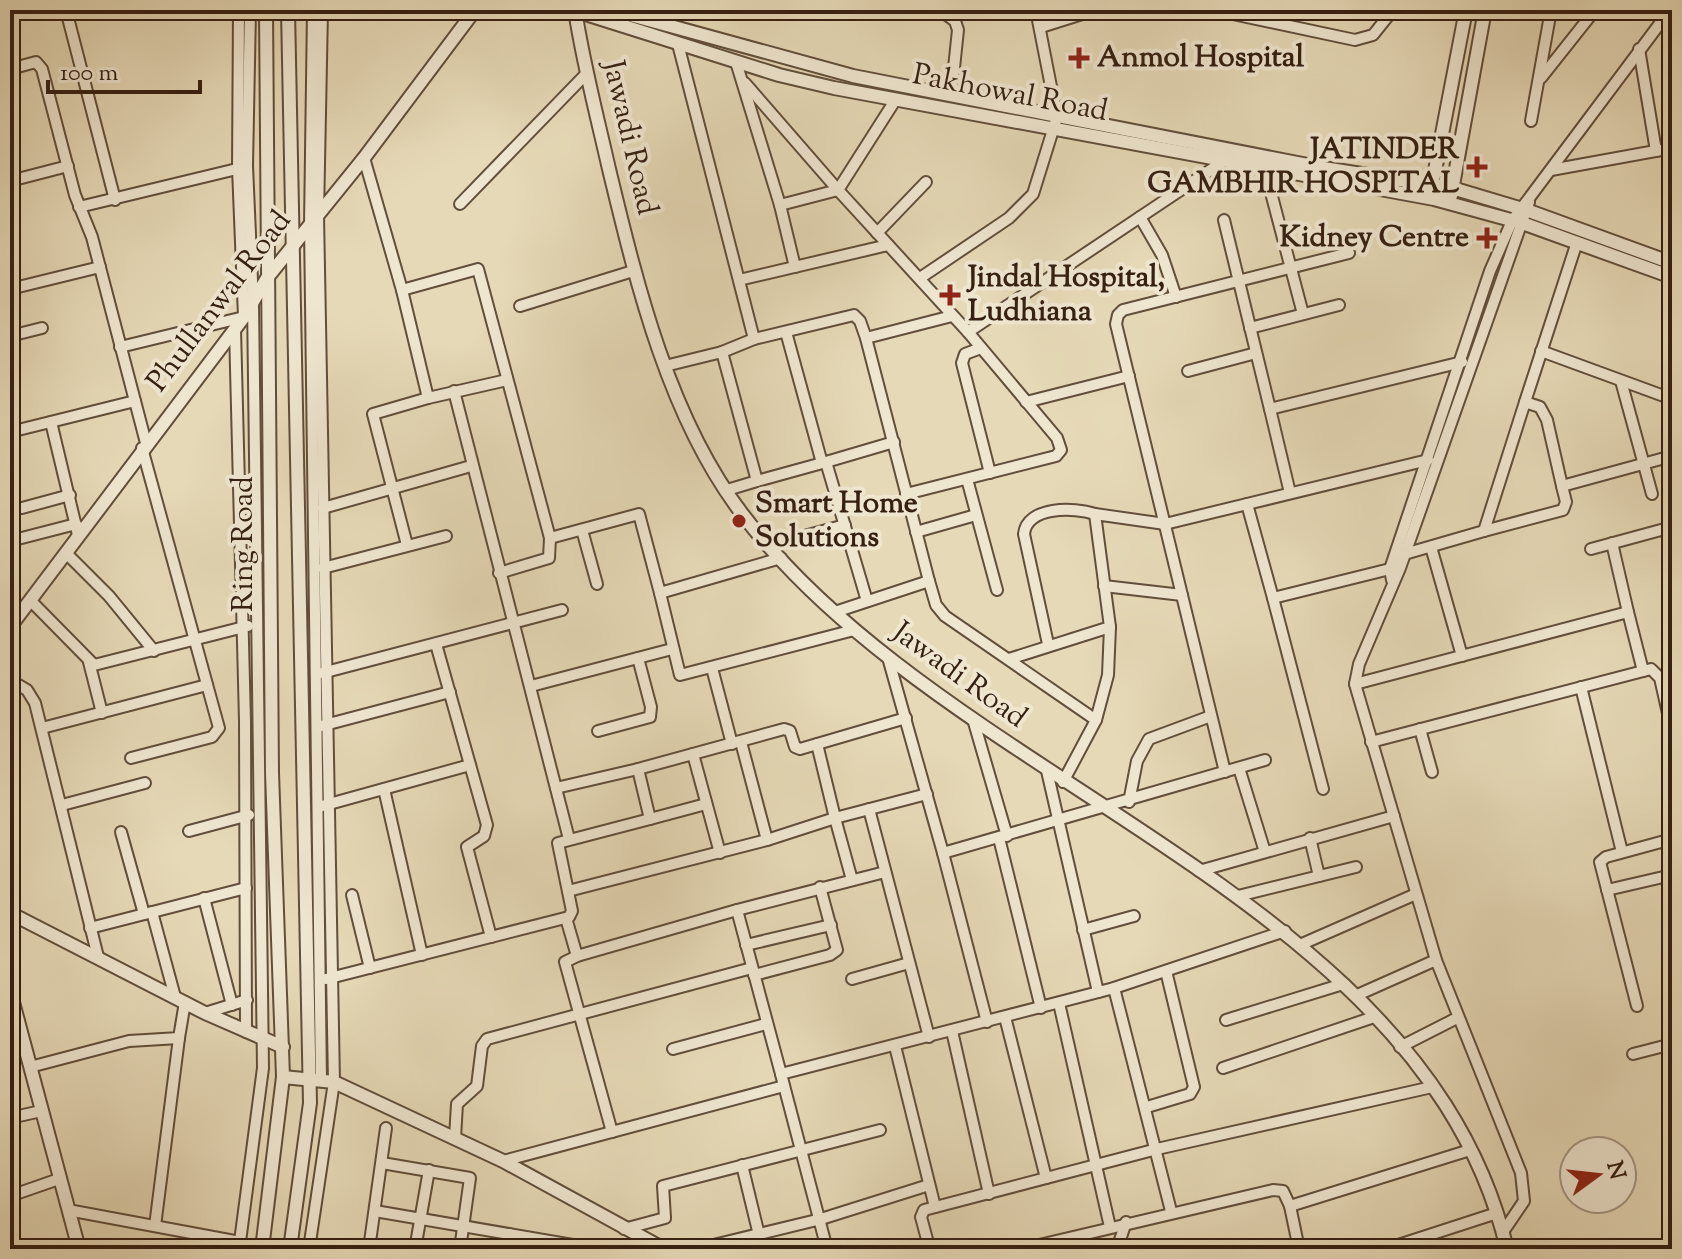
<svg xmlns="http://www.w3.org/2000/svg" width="1682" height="1259" font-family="'Sorts Mill Goudy',serif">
  <rect width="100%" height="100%" fill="#e6d9b7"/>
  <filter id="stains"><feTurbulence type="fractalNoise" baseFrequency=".0025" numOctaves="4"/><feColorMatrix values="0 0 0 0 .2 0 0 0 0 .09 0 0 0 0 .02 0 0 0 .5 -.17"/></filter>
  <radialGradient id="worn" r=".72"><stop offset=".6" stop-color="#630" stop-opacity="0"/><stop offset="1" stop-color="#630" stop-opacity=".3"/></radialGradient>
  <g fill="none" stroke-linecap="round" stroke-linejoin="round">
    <g stroke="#614e3b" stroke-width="14">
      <g id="minor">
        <path d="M66,10L115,200"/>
        <path d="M313,10L310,225L321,1081"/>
        <path d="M940,10L955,21L958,30L951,96"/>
        <path d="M1214,10L1355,40L1373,35L1393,10"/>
        <path d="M1041,27L1095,10"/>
        <path d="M678,44L754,339L854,315L860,321L866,338L929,581L835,612"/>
        <path d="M1639,49L1656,151"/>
        <path d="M736,62L780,205L838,190L968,332L1224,161"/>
        <path d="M10,69L36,62L42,69L75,195L92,237L135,401"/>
        <path d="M1541,78L1595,10"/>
        <path d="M745,83L838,190L896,99"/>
        <path d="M1531,121L1551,10"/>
        <path d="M364,158L402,290L478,269L550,538L639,514L660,593L781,558"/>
        <path d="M1265,170L1303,314"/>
        <path d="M1551,170L1672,148"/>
        <path d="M10,181L68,166"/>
        <path d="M460,204L587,73"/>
        <path d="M780,205L795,267"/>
        <path d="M79,207L241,168"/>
        <path d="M1140,217L1162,255L1176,297"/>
        <path d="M1224,220L1270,409L1462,362"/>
        <path d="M877,233L926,182"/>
        <path d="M1577,242L1525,402L1540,407L1547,420L1562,486L1672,456"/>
        <path d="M920,278L1009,218L1033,194L1057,117L1036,10"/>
        <path d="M739,280L888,245"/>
        <path d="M10,289L100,267"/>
        <path d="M402,290L428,398L507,380"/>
        <path d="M520,306L633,271"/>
        <path d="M1250,328L1339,305"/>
        <path d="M235,329L245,721L246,1032"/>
        <path d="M786,332L822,463"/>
        <path d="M10,336L42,328"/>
        <path d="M866,338L952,316"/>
        <path d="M754,339L722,352L757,481L826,462"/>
        <path d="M120,347L244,317L238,168L239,10"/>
        <path d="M981,348L965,354L962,363L990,473"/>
        <path d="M1541,351L1672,399"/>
        <path d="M665,366L722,352"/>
        <path d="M1188,371L1256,353"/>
        <path d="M1621,381L1652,494"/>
        <path d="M454,391L569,839"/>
        <path d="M1026,402L1129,376"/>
        <path d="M1270,409L1290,493"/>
        <path d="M51,422L78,535"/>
        <path d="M10,432L135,401L146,443"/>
        <path d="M967,479L997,590"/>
        <path d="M727,490L757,481"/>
        <path d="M906,494L1056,456L1061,450L1057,438L968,332"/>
        <path d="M1247,504L1273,598L1394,568"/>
        <path d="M22,508L70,495"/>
        <path d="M323,508L471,466"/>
        <path d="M582,530L597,584"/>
        <path d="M1484,531L1563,510L1566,502L1562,486"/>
        <path d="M916,532L976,515"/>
        <path d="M10,541L76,524"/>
        <path d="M407,545L373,414L428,398"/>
        <path d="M771,545L845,525"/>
        <path d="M1431,547L1462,656"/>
        <path d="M1591,549L1672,527"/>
        <path d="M66,553L109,596L154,651"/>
        <path d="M1401,555L1484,531L1525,402"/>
        <path d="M323,568L446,536"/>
        <path d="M499,573L549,558L550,538"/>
        <path d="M1392,580L1390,569L1490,271L1512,221L1670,10"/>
        <path d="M929,581L936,605L945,616L1096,720L1063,782"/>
        <path d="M1104,586L1182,595"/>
        <path d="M660,593L680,675L854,630"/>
        <path d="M1273,598L1323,789"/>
        <path d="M30,600L94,665L248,626"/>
        <path d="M867,601L826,462L894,442"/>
        <path d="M1628,612L1643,671"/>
        <path d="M436,644L487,825L484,836L467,847L491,937"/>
        <path d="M1048,644L1024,534C1027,506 1074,507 1095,514"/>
        <path d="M1009,659L1110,627L1095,514L1165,524L1428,460"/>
        <path d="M889,661L943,853"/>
        <path d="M89,662L102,713"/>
        <path d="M712,668L732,744"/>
        <path d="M322,673L562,610"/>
        <path d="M10,680L27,690L35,703L98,957"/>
        <path d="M1355,684L1628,612L1612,543"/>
        <path d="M531,686L672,649"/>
        <path d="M1581,687L1622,852"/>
        <path d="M973,719L1007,836"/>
        <path d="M1096,720L1108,675L1110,627"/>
        <path d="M321,726L450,692"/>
        <path d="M42,728L207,685"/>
        <path d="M1420,729L1432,772"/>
        <path d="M598,731L650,717L651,707L638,658"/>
        <path d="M1371,742L1651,669L1660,678L1672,731"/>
        <path d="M817,744L835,818L927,794"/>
        <path d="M693,754L720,853"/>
        <path d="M131,758L212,737L219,728L142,448"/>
        <path d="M1239,768L1265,852"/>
        <path d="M1047,771L1098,992"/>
        <path d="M1225,772L1116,324L1118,315L1123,310L1349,253"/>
        <path d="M556,788L638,769"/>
        <path d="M384,789L422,955"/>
        <path d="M1129,802L1137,761L1149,739L1211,716"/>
        <path d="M62,805L145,783"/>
        <path d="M322,806L470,765"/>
        <path d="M869,809L929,1037"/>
        <path d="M650,819L706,804"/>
        <path d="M189,831L249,815"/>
        <path d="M121,832L144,914"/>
        <path d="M999,838L1041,1008"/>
        <path d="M1310,838L1319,876"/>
        <path d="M767,840L835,818L852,880"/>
        <path d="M1199,871L1394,816"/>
        <path d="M1607,890L1672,875"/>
        <path d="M568,891L767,840L741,742"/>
        <path d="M352,895L370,968"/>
        <path d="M1238,896L1356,867"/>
        <path d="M204,898L232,1005"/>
        <path d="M152,912L175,997"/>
        <path d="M566,918L577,956L737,910"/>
        <path d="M90,928L246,888"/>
        <path d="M1083,930L1134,916"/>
        <path d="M1302,944L1416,894"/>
        <path d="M746,945L831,925"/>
        <path d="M577,956L565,962L612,1132"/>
        <path d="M754,975L830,955L837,950L820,887"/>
        <path d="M326,979L569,917L572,911L558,843L650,819L638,769L784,729L790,731L795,747L800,749L906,718"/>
        <path d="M852,979L909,963"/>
        <path d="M1114,988L1171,1211"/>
        <path d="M1355,996L1436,960"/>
        <path d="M1059,1003L1110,1227"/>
        <path d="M1637,1006L1600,862L1606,857L1672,839"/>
        <path d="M205,1013L247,1000"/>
        <path d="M1005,1017L1046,1178"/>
        <path d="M1226,1020L1343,984"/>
        <path d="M987,1022L943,853L1265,760"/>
        <path d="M952,1031L989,1194"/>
        <path d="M895,1046L935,1207"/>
        <path d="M1400,1047L1457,1018"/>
        <path d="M673,1049L766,1024"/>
        <path d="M1633,1054L1672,1044"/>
        <path d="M30,1067L129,1041L179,1038L185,1002"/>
        <path d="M1223,1068L1374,1017"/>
        <path d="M781,1074L737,910L885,872"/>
        <path d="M1147,1107L1190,1094L1194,1087L1166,971"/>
        <path d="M10,1118L41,1111"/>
        <path d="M455,1138L457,1104L477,1086L482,1046L487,1039L752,968"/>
        <path d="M503,1161L784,1086"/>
        <path d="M382,1163L470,1178L460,1249"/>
        <path d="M742,1165L759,1235"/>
        <path d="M10,1196L59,1179"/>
        <path d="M1290,1206L1299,1249"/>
        <path d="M68,1210L240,1242"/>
        <path d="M375,1211L596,1249"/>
        <path d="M155,1226L179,1038"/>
        <path d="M624,1229L665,1218L663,1186L880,1130"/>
        <path d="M1503,1232L1524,1201L1521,1173L1436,960L1355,684L1359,664L1400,568L1529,202"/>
        <path d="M239,1249L263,1068L253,303L247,166L250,10"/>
        <path d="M309,1249L334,1082L318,215L322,10"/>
        <path d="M369,1249L386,1128"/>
        <path d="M415,1249L429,1170"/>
        <path d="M507,1249L509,1234"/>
        <path d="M697,1249L821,1219L929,1185"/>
        <path d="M827,1249L781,1074L1114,988L1285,931"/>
        <path d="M923,1249L928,1243L921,1217L924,1210L1157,1149L1432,1087"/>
        <path d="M1022,1249L1273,1190L1283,1191L1290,1206L1470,1150"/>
        <path d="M1117,1249L1126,1222"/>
        <path d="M1386,1249L1497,1213"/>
      </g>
    </g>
    <g stroke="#614e3b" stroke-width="16">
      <g id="tertiary">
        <path d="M288,10L310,1103L290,1249"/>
        <path d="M573,10L779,75L834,88L1434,199L1522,223L1672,277"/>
        <path d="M575,10C583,63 597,116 609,169C637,285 669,419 743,515C951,788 1422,892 1507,1249"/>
        <path d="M612,10L853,76L1323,168L1452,188L1529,211L1672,263"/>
        <path d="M1431,191L1466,10"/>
        <path d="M1451,196L1485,10"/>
        <path d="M10,627L244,317L267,278L364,158L475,10"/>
        <path d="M10,913L205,1013L283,1047"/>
        <path d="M10,991L79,1249"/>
        <path d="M283,1077L334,1082L503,1161L664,1249"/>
        <path d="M262,1249L283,1077L272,773L266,10"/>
      </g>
    </g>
    <use href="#minor" stroke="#efe6d0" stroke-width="10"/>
    <use href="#tertiary" stroke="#efe6d0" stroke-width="12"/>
  </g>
  <g fill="#8f2418" stroke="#efe6d0" stroke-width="3">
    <path d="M1075 46h8v8h8v8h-8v8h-8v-8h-8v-8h8z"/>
    <path d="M1473 155h8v8h8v8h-8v8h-8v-8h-8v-8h8z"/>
    <path d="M1483 226h8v8h8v8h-8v8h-8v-8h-8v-8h8z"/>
    <path d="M946 283h8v8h8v8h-8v8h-8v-8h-8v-8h8z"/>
    <circle cx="739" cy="521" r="8"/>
  </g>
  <g text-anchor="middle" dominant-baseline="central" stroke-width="8" stroke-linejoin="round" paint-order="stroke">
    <g font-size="30" font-weight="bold" fill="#352012" stroke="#efe6d0" text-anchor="start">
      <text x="1097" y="58">Anmol Hospital</text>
      <text x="1459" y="150" text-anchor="end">JATINDER<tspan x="1459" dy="34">GAMBHIR HOSPITAL</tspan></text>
      <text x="1469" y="238" text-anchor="end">Kidney Centre</text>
      <text x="968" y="278">Jindal Hospital,<tspan x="968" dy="34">Ludhiana</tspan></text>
      <text x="755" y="504">Smart Home<tspan x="755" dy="34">Solutions</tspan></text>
    </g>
    <g font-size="30" fill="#352012" stroke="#efe6d0">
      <text transform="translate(1010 94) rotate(11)">Pakhowal Road</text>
      <text transform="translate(629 138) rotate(77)">Jawadi Road</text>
      <text transform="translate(220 302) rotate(-53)">Phullanwal Road</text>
      <text transform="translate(244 544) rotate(-90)">Ring Road</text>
      <text transform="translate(959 676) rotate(36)">Jawadi Road</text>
    </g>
  </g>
  <rect width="1682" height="1259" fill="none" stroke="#e6d9b7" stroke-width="40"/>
  <rect x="12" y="12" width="1658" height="1235" fill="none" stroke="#352012" stroke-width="4"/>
  <rect x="20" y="20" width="1642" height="1219" fill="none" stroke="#352012" stroke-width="2"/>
  <g transform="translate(1598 1175) rotate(75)"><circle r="38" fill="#efe6d0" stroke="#a59784" stroke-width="2"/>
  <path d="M0-6L14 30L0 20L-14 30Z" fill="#8f2418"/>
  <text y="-12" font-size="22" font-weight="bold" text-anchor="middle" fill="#352012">N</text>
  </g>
  <path d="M48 80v12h152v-12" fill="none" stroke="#352012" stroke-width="4"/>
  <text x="60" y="80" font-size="24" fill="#352012" stroke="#efe6d0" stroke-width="6" paint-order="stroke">100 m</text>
  <rect width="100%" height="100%" filter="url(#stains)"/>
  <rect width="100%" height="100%" fill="url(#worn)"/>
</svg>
